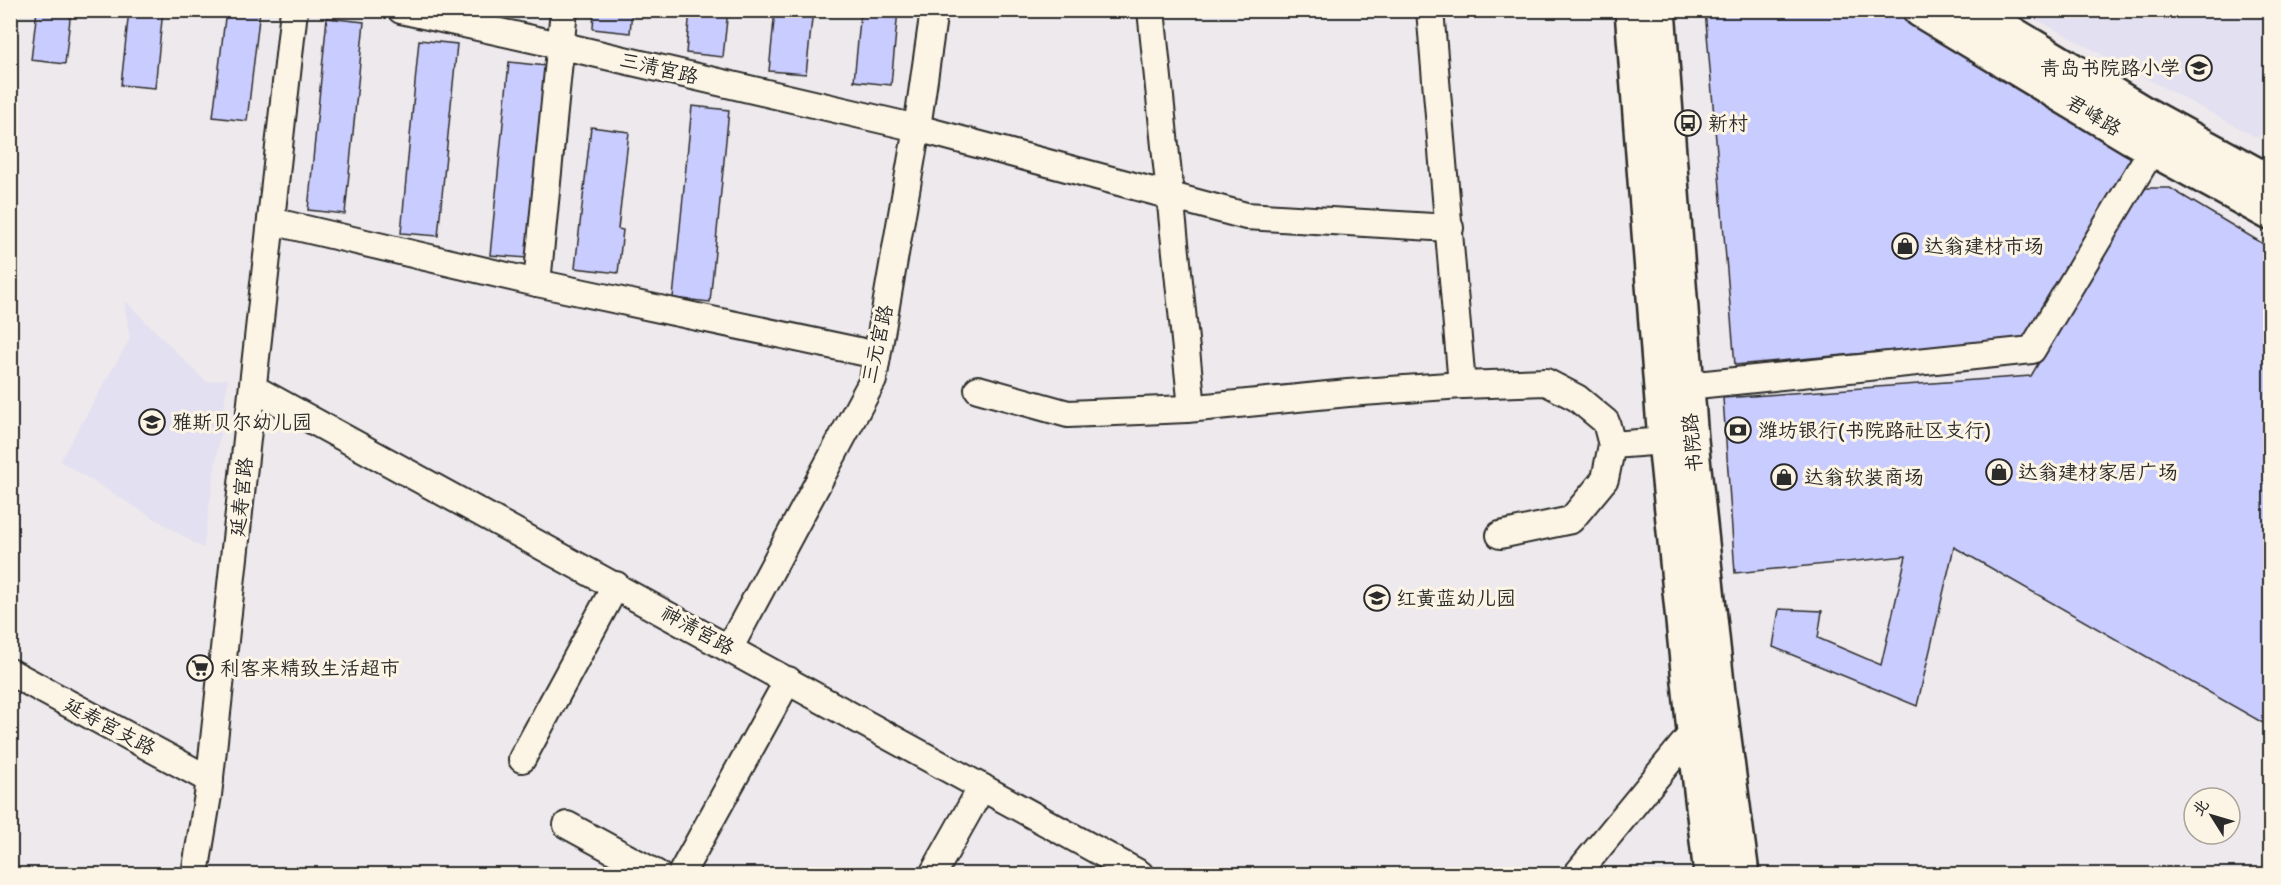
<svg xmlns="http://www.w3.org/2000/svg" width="2281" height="885" font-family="Itim,'LXGW WenKai TC',sans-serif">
  <rect width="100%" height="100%" fill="#ede9ec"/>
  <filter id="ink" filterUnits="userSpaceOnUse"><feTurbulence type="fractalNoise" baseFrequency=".0167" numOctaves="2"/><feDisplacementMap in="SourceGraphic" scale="12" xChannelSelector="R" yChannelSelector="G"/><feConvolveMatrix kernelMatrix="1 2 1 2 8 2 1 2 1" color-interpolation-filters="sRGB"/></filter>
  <g filter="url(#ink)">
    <g fill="#e2e0f1">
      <path d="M2040,11H2270V117L2258,138L2036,19Z"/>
      <path d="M124,300L206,382L228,379L203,548L60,461L130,339Z"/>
    </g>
    <g fill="#c9ccfe" stroke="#2b2b2b" stroke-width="1.5">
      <path d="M37,10H71L65,64L31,60Z"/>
      <path d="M129,10H163L155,88L121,85Z"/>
      <path d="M226,10H260L247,121L213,117Z"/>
      <path d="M594,10H632L630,33L593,29Z"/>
      <path d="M690,10H728L723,57L686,53Z"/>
      <path d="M775,10H813L806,74L769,71Z"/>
      <path d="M861,10H898L891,85L854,81Z"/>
      <path d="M1705,10H1900L2140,154L2029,338L1735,365Z"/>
      <path d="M327,18L364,22L345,214L308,210Z"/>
      <path d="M419,40L457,44L438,236L401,233Z"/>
      <path d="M509,62L546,66L527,258L490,255Z"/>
      <path d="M692,106L729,110L710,302L673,298Z"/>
      <path d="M591,127L629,132L618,229L623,230L618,273L575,268Z"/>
      <path d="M2146,188H2170L2270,248V727L1954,547L1917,706L1773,647L1779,609L1822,611L1818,638L1881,665L1906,556L1735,573L1723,398L2031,376L2128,209Z"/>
    </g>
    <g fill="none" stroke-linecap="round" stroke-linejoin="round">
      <g stroke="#2b2b2b" stroke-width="30">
        <g id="minor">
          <path d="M401,10L559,45L917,128L1246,216L1450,228"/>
          <path d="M1151,10L1192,408"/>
          <path d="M1430,10L1462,385"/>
          <path d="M271,221L537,283L877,355"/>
          <path d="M537,283L564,10"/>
          <path d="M1687,386L2032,350L2162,133"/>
          <path d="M253,388L1140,874"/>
          <path d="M978,389L1068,414L1187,409L1348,393L1462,385L1546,382L1577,398L1606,422L1612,445L1605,479L1571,520L1500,535"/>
          <path d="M1612,445L1665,441"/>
          <path d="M730,647L873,380L917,128L934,10"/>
          <path d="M10,672L210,780"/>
          <path d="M522,759L616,585"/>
          <path d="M567,825L657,874"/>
          <path d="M195,874L208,795L294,10"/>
          <path d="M681,874L788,680"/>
          <path d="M933,874L982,787"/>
          <path d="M1577,874L1694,731"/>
        </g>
      </g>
      <g stroke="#2b2b2b" stroke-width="38">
        <g id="major">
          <path d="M1632,10L1665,441L1694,731L1711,874"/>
          <path d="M1658,10L1691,440L1718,693L1742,874"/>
          <path d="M1920,10L2131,137L2270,213"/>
          <path d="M1973,10L2145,114L2270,182"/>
        </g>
      </g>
      <use href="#minor" stroke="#fcf5e5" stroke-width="26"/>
      <use href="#major" stroke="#fcf5e5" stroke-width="33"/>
    </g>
  </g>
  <defs>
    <g id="school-ring" transform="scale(1.35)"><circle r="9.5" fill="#fcf5e5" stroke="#2b2b2b" stroke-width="1.5"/><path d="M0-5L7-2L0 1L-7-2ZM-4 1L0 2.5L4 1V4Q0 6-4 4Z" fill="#2b2b2b"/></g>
    <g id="bus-ring" transform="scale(1.35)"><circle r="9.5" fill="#fcf5e5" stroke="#2b2b2b" stroke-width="1.5"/><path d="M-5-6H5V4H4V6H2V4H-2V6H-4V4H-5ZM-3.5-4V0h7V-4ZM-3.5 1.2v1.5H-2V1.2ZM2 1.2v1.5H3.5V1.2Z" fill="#2b2b2b"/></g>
    <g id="shop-ring" transform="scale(1.35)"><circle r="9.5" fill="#fcf5e5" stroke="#2b2b2b" stroke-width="1.5"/><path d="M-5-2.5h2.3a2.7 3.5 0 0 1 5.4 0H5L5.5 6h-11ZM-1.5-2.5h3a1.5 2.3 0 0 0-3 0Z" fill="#2b2b2b"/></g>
    <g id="bank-ring" transform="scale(1.35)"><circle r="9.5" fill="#fcf5e5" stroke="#2b2b2b" stroke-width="1.5"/><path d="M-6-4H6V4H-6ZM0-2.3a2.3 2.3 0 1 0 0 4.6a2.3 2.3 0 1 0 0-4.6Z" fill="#2b2b2b"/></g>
    <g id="supermarket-ring" transform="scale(1.35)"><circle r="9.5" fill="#fcf5e5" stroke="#2b2b2b" stroke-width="1.5"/><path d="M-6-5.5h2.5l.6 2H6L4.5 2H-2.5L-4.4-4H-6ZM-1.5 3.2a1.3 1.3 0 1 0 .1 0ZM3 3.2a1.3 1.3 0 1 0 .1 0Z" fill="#2b2b2b"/></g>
  </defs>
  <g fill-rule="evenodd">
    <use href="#school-ring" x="2199" y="68"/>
    <use href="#bus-ring" x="1688" y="123"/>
    <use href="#shop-ring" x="1905" y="246"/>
    <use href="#school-ring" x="152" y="422"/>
    <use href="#bank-ring" x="1738" y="430"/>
    <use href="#shop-ring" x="1999" y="472"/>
    <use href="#shop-ring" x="1784" y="477"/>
    <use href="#school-ring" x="1377" y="598"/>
    <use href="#supermarket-ring" x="200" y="668"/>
  </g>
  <g text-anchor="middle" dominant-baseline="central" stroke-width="6" stroke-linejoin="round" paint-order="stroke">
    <g font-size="20" fill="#2b2b2b" stroke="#fcf5e5">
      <text transform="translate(659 68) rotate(13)">三清宫路</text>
      <text transform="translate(2094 115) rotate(31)">君峰路</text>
      <text transform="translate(877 344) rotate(-77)">三元宫路</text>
      <text transform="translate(1692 443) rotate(-95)">书院路</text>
      <text transform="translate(241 497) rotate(-84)">延寿宫路</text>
      <text transform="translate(698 630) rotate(29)">神清宫路</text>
      <text transform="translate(110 726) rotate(28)">延寿宫支路</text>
    </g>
    <g font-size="20" fill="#2b2b2b" stroke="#fcf5e5" text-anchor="start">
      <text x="2180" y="68" text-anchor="end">青岛书院路小学</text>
      <text x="1708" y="123">新村</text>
      <text x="1924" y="246">达翁建材市场</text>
      <text x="172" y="422">雅斯贝尔幼儿园</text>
      <text x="1758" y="430">潍坊银行(书院路社区支行)</text>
      <text x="2018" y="472">达翁建材家居广场</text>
      <text x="1804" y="477">达翁软装商场</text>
      <text x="1396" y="598">红黄蓝幼儿园</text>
      <text x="220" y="668">利客来精致生活超市</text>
    </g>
  </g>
  <rect width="2281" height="885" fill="none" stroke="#fcf5e5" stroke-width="36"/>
  <rect x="18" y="18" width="2245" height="849" fill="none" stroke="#2b2b2b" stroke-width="2" filter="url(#ink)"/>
  <g transform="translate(2212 816) rotate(307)"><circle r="28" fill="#fcf5e5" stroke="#a8a49b" stroke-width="1.5"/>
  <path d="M0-4.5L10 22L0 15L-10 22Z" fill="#2b2b2b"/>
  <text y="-9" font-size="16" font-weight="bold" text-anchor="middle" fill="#2b2b2b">北</text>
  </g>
</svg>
